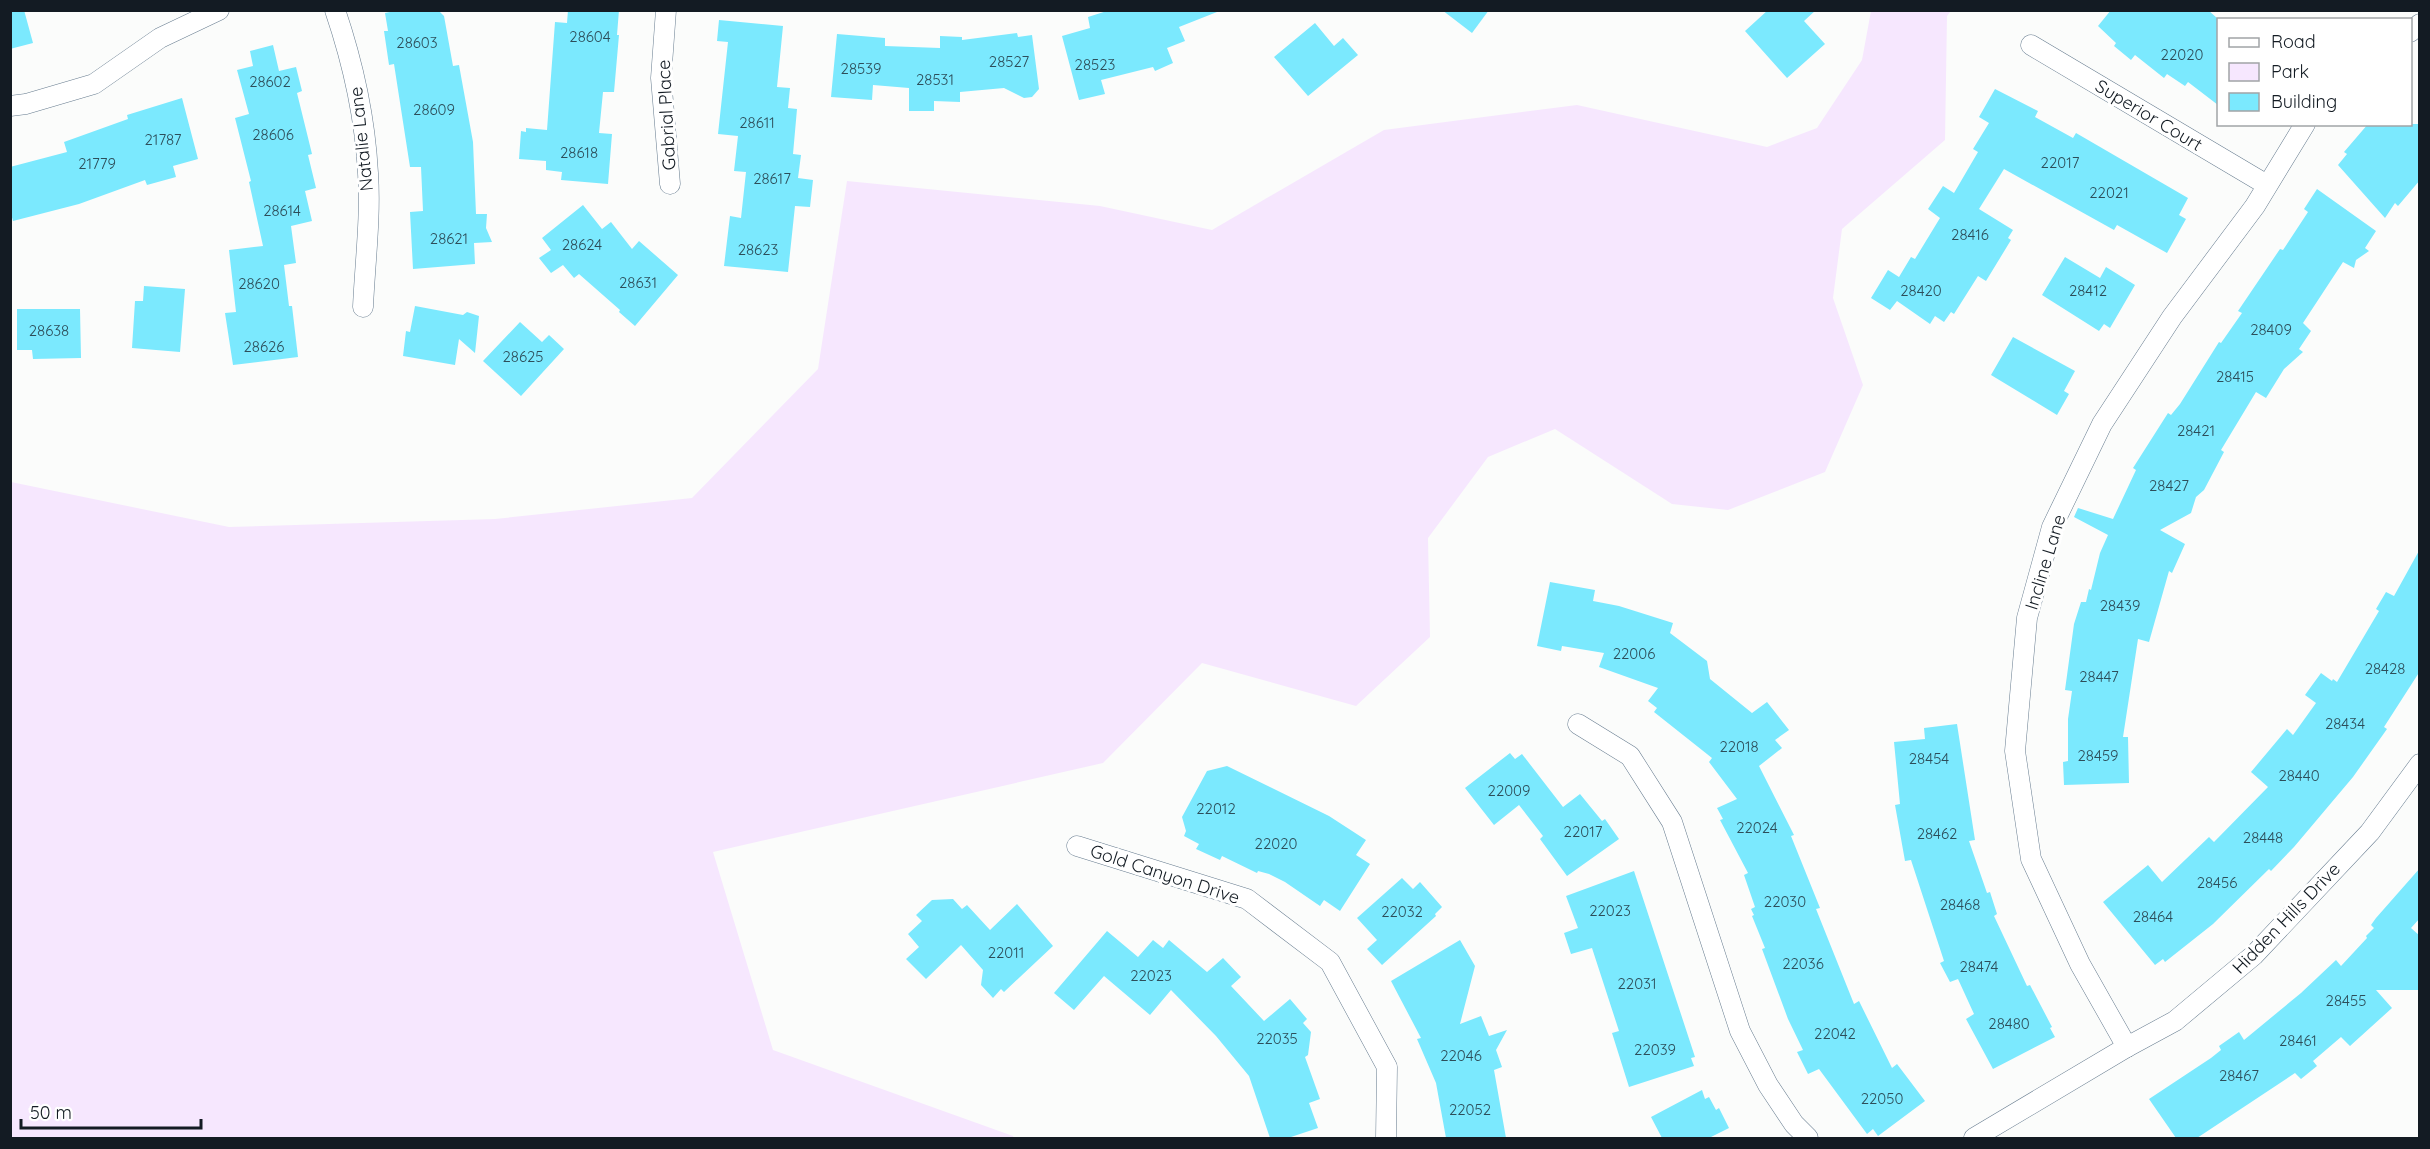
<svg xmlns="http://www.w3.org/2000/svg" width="2430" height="1149" font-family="Quicksand,sans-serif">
  <rect width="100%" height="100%" fill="#fbfcfb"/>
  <path fill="#f6e7fe" d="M1871,11H1951L1947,16L1945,140L1842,229L1833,298L1863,385L1825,472L1728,510L1672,504L1555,429L1488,457L1428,538L1430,637L1356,706L1202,663L1103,763L713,852L773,1050L1013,1136L1014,1138H11V482L229,527L495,519L692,498L818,369L847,181L1100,206L1212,230L1384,130L1577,105L1767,147L1817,128L1862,60Z"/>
  <g fill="#7be9fe">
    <path d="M10,10H24L33,43L10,49Z"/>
    <path d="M400,10H438L444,16L453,66L459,65L473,142L476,214H487L486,228L492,242L474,243L475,264L413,269L410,212L423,211L421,167H410L394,64L389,65L384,31H388L385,13Z"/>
    <path d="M568,10H619L617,35H619L614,92H603L599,133L612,134L608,184L561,180L562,172L546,170V161L519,159L521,131L526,132V128L547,130L555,22L567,23Z"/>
    <path d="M1110,10H1217V12L1179,27L1185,41L1167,48L1173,63L1155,71L1153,67L1101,80L1105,94L1079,100L1062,36L1090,28L1088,17Z"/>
    <path d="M1442,10H1489L1472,33Z"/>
    <path d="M1768,10H1816L1804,21L1825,44L1787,78L1745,31Z"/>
    <path d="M2111,10H2208L2218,19V105L2188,82L2185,86L2167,74L2164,78L2135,55L2131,60L2114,46L2116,43L2098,26Z"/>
    <path d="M719,20L783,26L777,87L790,88L788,108L797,109L793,154L801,155L798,178L813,180L810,207L795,206L788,272L724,266L730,216L741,218L746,172L734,171L738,136L718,134L728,42L717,41Z"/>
    <path d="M1315,23L1334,46L1343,38L1358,55L1308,96L1274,57Z"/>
    <path d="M1017,33L1018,37L1032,35L1039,89L1032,97L1024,98L1004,88L960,92V102L934,101V111H909V88L873,85L872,100L831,97L837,34L885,38V46L940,48V36L962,37V40Z"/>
    <path d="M273,45L279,71L296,67L302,91L297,93L312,154L308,155L316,188L305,191L312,221L291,226L296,263L284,265L289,306H292L298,357L233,365L225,313L236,312L229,250L263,246L249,182L251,181L235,118L249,114L237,70L253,66L250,51Z"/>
    <path d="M1995,89L2038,111L2035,117L2073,138L2076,133L2188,198L2179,215L2186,219L2167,253L2117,225L2114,230L2004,169L1979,209L2013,230L2008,238L2011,240L1986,281L1978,276L1954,314L1951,312L1944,322L1935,316L1930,324L1897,301L1890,310L1871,298L1888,270L1899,277L1911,257L1915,259L1940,218L1928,209L1943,186L1954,193L1978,152L1973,149L1989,123L1979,117Z"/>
    <path d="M182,98L198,159L173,166L176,177L147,185L145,180L79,204L13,221L10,210V167L67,152L64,142L128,119L127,115Z"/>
    <path d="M2368,124H2420V180L2398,206L2395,203L2385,218L2338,165L2347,154L2344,152Z"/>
    <path d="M2317,189L2376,231L2365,248L2369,251L2356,260L2354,268L2343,262L2303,323L2311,331L2299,349L2303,352L2284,369L2266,398L2256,392L2221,450L2224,452L2204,490L2196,497L2191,513L2160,530L2185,544L2172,573L2169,571L2149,642L2138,639L2123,737H2128L2129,783L2064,785L2063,762L2068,761V719L2072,691L2065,690L2074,624L2081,602H2086L2089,589L2091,590L2100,553L2108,535L2074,517L2078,508L2113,519L2136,470L2133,468L2168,413L2171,415L2180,404L2219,342L2221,343L2242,313L2238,311L2280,249L2283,250L2308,212L2304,209Z"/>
    <path d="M583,205L602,229L611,222L632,249L639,241L678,275L635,326L619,312L620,310L579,274L574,278L563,265L551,273L539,258L551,250L542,238Z"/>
    <path d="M2065,257L2100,278L2106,267L2135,285L2110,328L2104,324L2099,331L2042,295Z"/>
    <path d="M144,286L185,289L180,352L132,348L135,301H143Z"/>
    <path d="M415,306L463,315L467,312L479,316L475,353L459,339L455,365L403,356L406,331L410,332Z"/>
    <path d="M17,309H80L81,358L33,359L32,350H17Z"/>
    <path d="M520,322L542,342L549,335L564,349L521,396L483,361Z"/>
    <path d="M2013,337L2075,371L2064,391L2069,394L2057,415L1991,375Z"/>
    <path d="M2420,549V671L2384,727L2387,729L2353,777L2294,847L2271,871L2269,869L2213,924L2165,962L2163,959L2155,965L2103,902L2148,865L2162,882L2209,837L2214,842L2268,787L2251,772L2287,729L2293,735L2316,703L2305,695L2321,673L2332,681L2333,679L2337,682L2379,611L2376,609L2386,592L2394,596Z"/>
    <path d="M1550,582L1595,590L1593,601L1619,606L1673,623L1670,633L1707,661L1710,679L1752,713L1767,702L1789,730L1775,740L1782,748L1759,766L1794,835L1791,836L1820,908L1816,909L1854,1004L1859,1001L1892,1068L1897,1064L1925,1101L1878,1136L1873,1129L1867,1134L1819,1069L1808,1074L1797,1052L1803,1050L1788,1019L1762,949L1765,948L1752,916L1754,915L1751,909L1755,907L1744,875L1748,873L1720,820L1723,819L1717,808L1737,799L1709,762L1712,758L1654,712L1657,708L1648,701L1658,688L1599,667L1604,653L1562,646L1561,651L1537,646Z"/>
    <path d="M1957,724L1975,840L1969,841L1987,893L1990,892L1997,914L1994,916L2027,986L2030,985L2052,1027L2050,1028L2055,1037L1993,1069L1966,1019L1974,1014L1958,979L1950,982L1940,963L1944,961L1911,860L1905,861L1895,805L1900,804L1894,742L1925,739L1924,728Z"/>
    <path d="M1510,753L1515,759L1522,754L1563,807L1580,794L1602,821L1605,819L1619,839L1567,876L1540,839L1543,836L1519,805L1494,825L1465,788Z"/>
    <path d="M1227,766L1329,816L1366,840L1356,855L1370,864L1340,911L1324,900L1320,906L1285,882L1269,874L1258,871L1257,873L1222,856L1220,860L1196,849L1199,844L1184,836L1186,831L1182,817L1207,771Z"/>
    <path d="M2420,868V918L2411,928L2420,936V990H2376L2392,1008L2350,1046L2341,1037L2313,1061L2317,1066L2301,1079L2295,1073L2197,1138H2176L2149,1099L2211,1058L2221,1050L2219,1046L2239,1032L2244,1040L2301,993L2336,960L2341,966L2367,938L2366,936L2374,928L2371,925L2376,918Z"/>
    <path d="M1634,871L1695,1057L1691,1058L1694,1066L1629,1087L1612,1033L1619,1031L1592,948L1571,954L1564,933L1578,928L1566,896Z"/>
    <path d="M1402,878L1413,889L1420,882L1442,907L1435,914L1436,916L1382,965L1367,949L1377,940L1357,918Z"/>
    <path d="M953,899L962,909L967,905L990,930L1017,904L1053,946L1004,992L1001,989L993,998L981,985L983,970L961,945L926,979L906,959L919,947L908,934L922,921L916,915L932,900Z"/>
    <path d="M1107,931L1138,957L1153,940L1163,948L1169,940L1207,972L1223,958L1241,977L1231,986L1264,1021L1290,999L1307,1019L1303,1023L1311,1032L1308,1055L1305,1057L1320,1099L1309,1103L1318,1128L1288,1138H1270L1249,1076L1216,1036L1171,990L1150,1015L1104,976L1074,1010L1054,993Z"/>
    <path d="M1460,940L1475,966L1460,1024L1481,1016L1489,1036L1507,1030L1496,1050L1502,1067L1494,1070L1506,1138H1446L1436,1083L1417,1039L1421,1038L1391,981Z"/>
    <path d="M1702,1090L1705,1099L1709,1097L1716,1110L1719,1108L1729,1128L1709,1138H1662L1651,1117Z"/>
  </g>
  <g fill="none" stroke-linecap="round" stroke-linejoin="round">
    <g stroke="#687d90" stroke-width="21">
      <g id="minor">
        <path d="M335,10C353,63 365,117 368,173C371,216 365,263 363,307"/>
        <path d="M666,10L661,78L670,184"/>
        <path d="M2410,32L2420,24"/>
        <path d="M2031,45L2267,185"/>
        <path d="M10,106L26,104L94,84L160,38L219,10"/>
        <path d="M1578,724L1630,756L1672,822L1740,1031L1768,1085L1794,1124L1808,1138"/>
        <path d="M1077,846L1247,899L1330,962L1387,1067L1386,1138"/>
        <path d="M2127,1047L2080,964L2031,859L2015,751L2027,618L2052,527L2102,424L2172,317L2255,206L2305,124"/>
        <path d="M1974,1138L2127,1047L2175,1021L2254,955L2370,832L2420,764"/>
      </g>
    </g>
    <use href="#minor" stroke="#fff" stroke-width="20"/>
  </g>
  <g text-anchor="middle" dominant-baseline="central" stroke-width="6" stroke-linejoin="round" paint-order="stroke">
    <g font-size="15" fill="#2d4e5a">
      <text x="590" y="36">28604</text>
      <text x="417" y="42">28603</text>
      <text x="2182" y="54">22020</text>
      <text x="1009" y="61">28527</text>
      <text x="1095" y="64">28523</text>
      <text x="861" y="68">28539</text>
      <text x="935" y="79">28531</text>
      <text x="270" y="81">28602</text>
      <text x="434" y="109">28609</text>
      <text x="757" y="122">28611</text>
      <text x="273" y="134">28606</text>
      <text x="163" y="139">21787</text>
      <text x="579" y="152">28618</text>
      <text x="2060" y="162">22017</text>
      <text x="97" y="163">21779</text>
      <text x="772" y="178">28617</text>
      <text x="2109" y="192">22021</text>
      <text x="282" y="210">28614</text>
      <text x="1970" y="234">28416</text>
      <text x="449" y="238">28621</text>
      <text x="582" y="244">28624</text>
      <text x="758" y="249">28623</text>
      <text x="638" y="282">28631</text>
      <text x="259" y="283">28620</text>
      <text x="1921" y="290">28420</text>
      <text x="2088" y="290">28412</text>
      <text x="2271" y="329">28409</text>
      <text x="49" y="330">28638</text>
      <text x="264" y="346">28626</text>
      <text x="523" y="356">28625</text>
      <text x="2235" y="376">28415</text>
      <text x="2196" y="430">28421</text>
      <text x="2169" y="485">28427</text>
      <text x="2120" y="605">28439</text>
      <text x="1634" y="653">22006</text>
      <text x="2385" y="668">28428</text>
      <text x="2099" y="676">28447</text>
      <text x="2345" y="723">28434</text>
      <text x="1739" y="746">22018</text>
      <text x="2098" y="755">28459</text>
      <text x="1929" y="758">28454</text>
      <text x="2299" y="775">28440</text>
      <text x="1509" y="790">22009</text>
      <text x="1216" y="808">22012</text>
      <text x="1757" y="827">22024</text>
      <text x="1583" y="831">22017</text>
      <text x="1937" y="833">28462</text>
      <text x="2263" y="837">28448</text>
      <text x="1276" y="843">22020</text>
      <text x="2217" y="882">28456</text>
      <text x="1785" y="901">22030</text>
      <text x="1960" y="904">28468</text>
      <text x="1610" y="910">22023</text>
      <text x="1402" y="911">22032</text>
      <text x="2153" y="916">28464</text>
      <text x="1006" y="952">22011</text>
      <text x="1803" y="963">22036</text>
      <text x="1979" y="966">28474</text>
      <text x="1151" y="975">22023</text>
      <text x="1637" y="983">22031</text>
      <text x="2346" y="1000">28455</text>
      <text x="2009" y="1023">28480</text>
      <text x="1835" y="1033">22042</text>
      <text x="1277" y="1038">22035</text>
      <text x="2298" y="1040">28461</text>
      <text x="1655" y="1049">22039</text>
      <text x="1461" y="1055">22046</text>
      <text x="2239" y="1075">28467</text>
      <text x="1882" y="1098">22050</text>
      <text x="1470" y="1109">22052</text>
    </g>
    <g font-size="18" fill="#131b23" stroke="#fff">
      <text transform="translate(666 115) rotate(-93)">Gabrial Place</text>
      <text transform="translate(2149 115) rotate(31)">Superior Court</text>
      <text transform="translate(361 139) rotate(-96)">Natalie Lane</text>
      <text transform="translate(2045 562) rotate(-73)">Incline Lane</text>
      <text transform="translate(1165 874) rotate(18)">Gold Canyon Drive</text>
      <text transform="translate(2286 918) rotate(-46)">Hidden Hills Drive</text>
    </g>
  </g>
  <rect width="2430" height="1149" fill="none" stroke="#131b23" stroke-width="24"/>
  <rect x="2217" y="18" width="195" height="108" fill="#ffffff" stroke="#a1a4a7" stroke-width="1.5"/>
  <rect x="2229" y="38" width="30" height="9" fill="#ffffff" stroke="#a1a4a7" stroke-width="1.5"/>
  <text x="2271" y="48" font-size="18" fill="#131b23">Road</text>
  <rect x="2229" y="63" width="30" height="18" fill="#f6e7fe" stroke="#a1a4a7" stroke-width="1.5"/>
  <text x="2271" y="78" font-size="18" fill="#131b23">Park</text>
  <rect x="2229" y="93" width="30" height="18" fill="#7be9fe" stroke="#a1a4a7" stroke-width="1.5"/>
  <text x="2271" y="108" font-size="18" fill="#131b23">Building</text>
  <path d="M21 1119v9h180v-9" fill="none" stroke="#131b23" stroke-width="3"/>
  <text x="30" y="1119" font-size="18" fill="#131b23" stroke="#ffffff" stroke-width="4.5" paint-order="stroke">50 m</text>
</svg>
